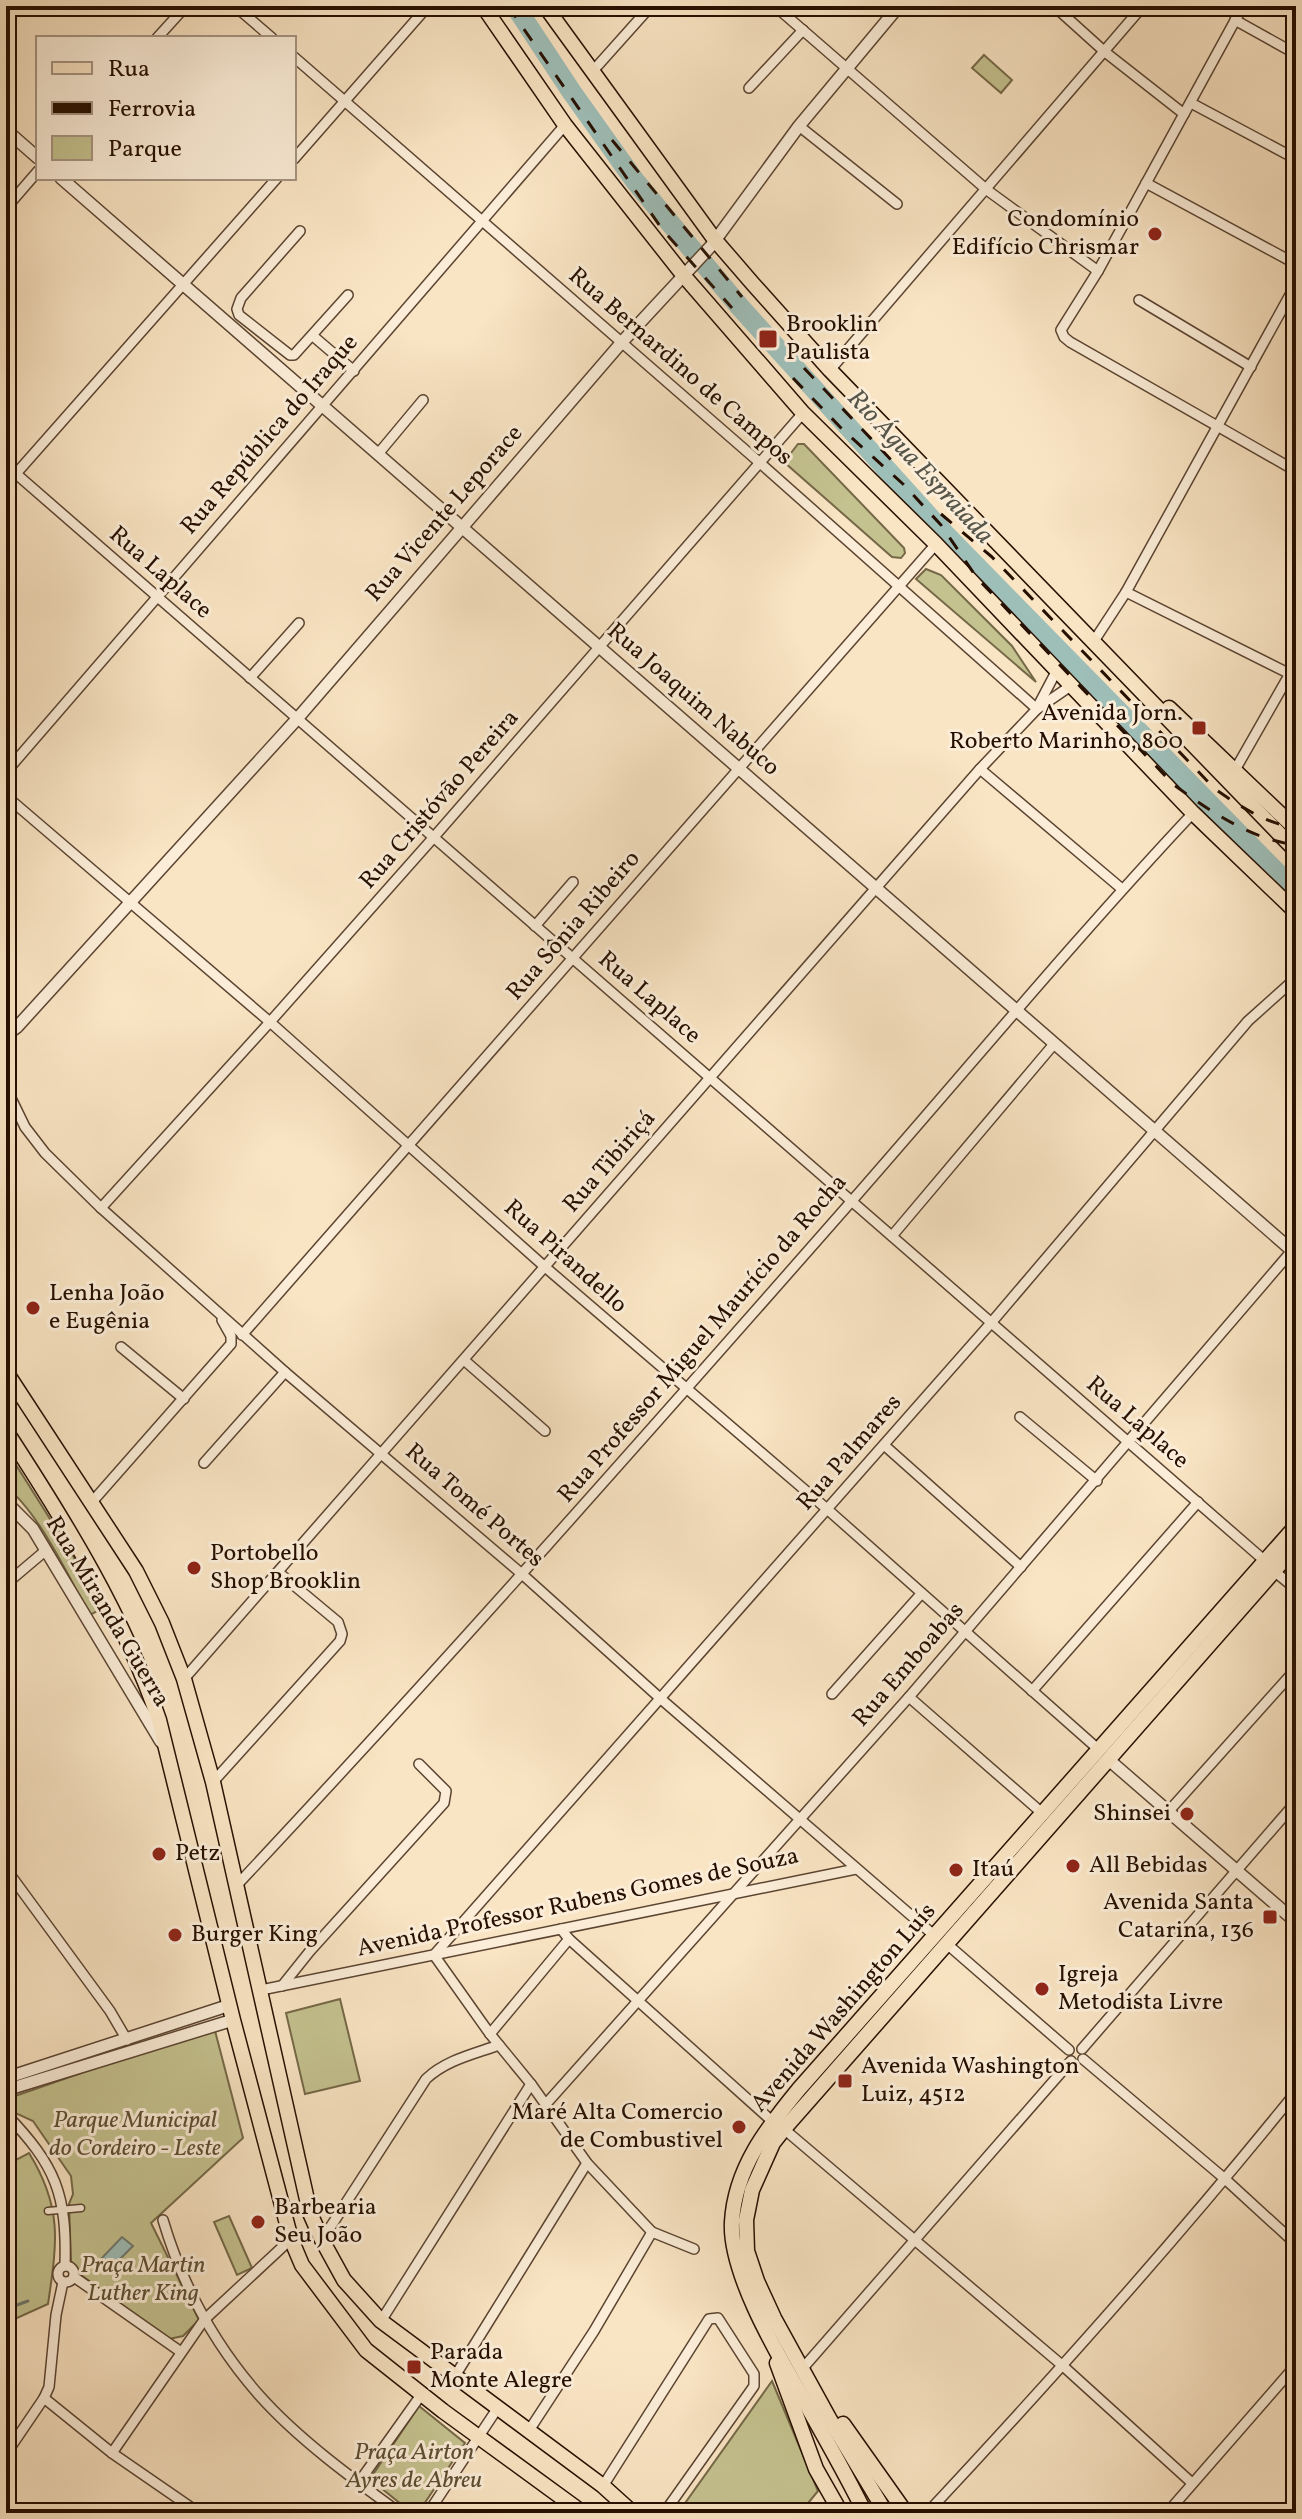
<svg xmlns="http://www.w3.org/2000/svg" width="1302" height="2519" font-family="Vollkorn,serif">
  <rect width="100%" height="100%" fill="#f9e4c3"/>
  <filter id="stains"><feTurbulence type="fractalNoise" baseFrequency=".0025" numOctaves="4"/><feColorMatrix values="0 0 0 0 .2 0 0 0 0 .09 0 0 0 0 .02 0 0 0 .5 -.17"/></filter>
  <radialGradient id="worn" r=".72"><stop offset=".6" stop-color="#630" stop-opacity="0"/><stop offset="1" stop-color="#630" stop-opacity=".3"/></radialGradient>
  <g fill="#c4c28f" stroke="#756848" stroke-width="2">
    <path d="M984,55L1012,80L1001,93L972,68Z"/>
    <path d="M798,444H804L904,548L905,553L901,558L892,557L784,462Z"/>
    <path d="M926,569L941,575L1012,646L1036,682L916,579Z"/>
    <path d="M6,1449L69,1549L103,1608L90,1615C69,1578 39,1512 6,1487Z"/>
    <path d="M340,1999L360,2081L305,2094L286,2013Z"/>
    <path d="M214,2027L243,2138L151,2223L199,2320L183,2336L169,2339L81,2275L71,2261L69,2204L73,2194L71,2176L33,2121L13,2112L15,2096Z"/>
    <path d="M29,2153C63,2208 57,2243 48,2304L6,2323V2165Z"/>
    <path d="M229,2216L252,2268L237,2275L214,2222Z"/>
    <path d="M772,2381L818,2491L800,2513H678Z"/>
    <path d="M419,2406L465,2443L418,2513H412L370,2479Z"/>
  </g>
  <path fill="#9ebeb8" stroke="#6e786e" stroke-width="2" d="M122,2237L133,2246L111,2268L101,2259Z"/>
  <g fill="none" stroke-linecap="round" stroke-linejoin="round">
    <path stroke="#6e786e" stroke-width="3" d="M6,2309L28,2301"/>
    <path stroke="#9ebeb8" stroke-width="20" d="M515,6L571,91L635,181L740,307L945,534L1296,892"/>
    <g stroke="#5b4431" stroke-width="9">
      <path id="pedestrian" d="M48,2211L81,2208"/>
    </g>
    <g stroke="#5b4431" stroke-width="12">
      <g id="minor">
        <path d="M235,6L272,38"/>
        <path d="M775,6L987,190L1098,271"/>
        <path d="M1054,6L1105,52L1184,114"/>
        <path d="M1243,6L1098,271L1061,330L1064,337L1070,342L1296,471"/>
        <path d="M1235,20L1296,54"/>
        <path d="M157,38L186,6"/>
        <path d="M294,57L759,462L1037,709"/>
        <path d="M592,72L651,6"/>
        <path d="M749,88L803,30"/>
        <path d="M1191,103L1296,159"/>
        <path d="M799,126L897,204"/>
        <path d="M294,159L428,6"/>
        <path d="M1146,183L1296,264"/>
        <path d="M6,208L38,171"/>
        <path d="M300,231L241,298L237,309L239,315L290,355H294L348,295"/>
        <path d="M1139,300L1251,367"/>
        <path d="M313,336L354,371"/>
        <path d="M830,370L1143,6"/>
        <path d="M378,454L423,400"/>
        <path d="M6,465L1265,1561"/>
        <path d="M6,485L277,178"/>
        <path d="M1126,592L1290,674"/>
        <path d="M1094,641L1126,592L1296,284"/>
        <path d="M250,678L299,623"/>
        <path d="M1038,706L1057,670"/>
        <path d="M980,769L1122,889"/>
        <path d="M1235,770L1296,663"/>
        <path d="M6,772L565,125"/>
        <path d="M6,796L270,1022L545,1267L827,1509L1098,1749"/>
        <path d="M535,926L573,882"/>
        <path d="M6,1088L25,1127L45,1153L101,1208L285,1372L523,1575L661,1699L936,1937"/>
        <path d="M101,1208L270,1022L434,837L803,413"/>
        <path d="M892,1236L1054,1044"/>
        <path d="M242,1335L936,544"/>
        <path d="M121,1347L184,1399"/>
        <path d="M464,1360L545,1431"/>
        <path d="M1020,1417L1097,1481"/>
        <path d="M884,1445L1021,1567"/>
        <path d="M204,1463L285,1372"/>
        <path d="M92,1502L231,1344V1336L222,1320"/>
        <path d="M1274,1571L1296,1589"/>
        <path d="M6,1584L45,1551"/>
        <path d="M184,1679L980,769L1037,709L1072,685"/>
        <path d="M1032,1691L1198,1502"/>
        <path d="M832,1694L921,1594"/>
        <path d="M909,1697L1042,1813"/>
        <path d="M213,1782L340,1641L342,1634L338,1622L278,1572"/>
        <path d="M1168,1812L1296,1669"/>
        <path d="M6,1869L110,2011L127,2040"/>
        <path d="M237,1885C446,1662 648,1433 850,1203C964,1073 1074,940 1193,813"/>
        <path d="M561,1929L569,1939L772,2121"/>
        <path d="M947,1944L1069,2050"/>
        <path d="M282,1986L310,1951L444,1803L446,1791L419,1764"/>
        <path d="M261,1990L856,1869"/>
        <path d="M490,2034L569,1939"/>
        <path d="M1082,2049L1296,1802"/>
        <path d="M1083,2059L1225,2179L1296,2244"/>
        <path d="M546,2104L909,1697L1296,1246"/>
        <path d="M6,2114C56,2166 67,2194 65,2266"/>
        <path d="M784,2129L1063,2366L1192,2483"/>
        <path d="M163,2220C182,2284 215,2345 259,2395C298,2439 353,2479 400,2513"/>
        <path d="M322,2240L426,2079C446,2060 474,2054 499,2045"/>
        <path d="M694,2249L652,2232L587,2163L531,2084L490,2034L434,1955L991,1323L1248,1021L1296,978"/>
        <circle cx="66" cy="2274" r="8"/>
        <path d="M74,2277L181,2352"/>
        <path d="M381,2321L531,2084"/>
        <path d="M803,2368L1071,2061"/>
        <path d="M455,2376L587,2163"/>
        <path d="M44,2398L112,2453L199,2513"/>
        <path d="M528,2432L594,2331L652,2232"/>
        <path d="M112,2453L204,2320L291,2239"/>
        <path d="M6,2454L44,2398L49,2387L56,2315L63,2282"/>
        <path d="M359,2482L421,2395"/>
        <path d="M603,2486L709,2319L718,2318L754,2374V2386L664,2513"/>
        <path d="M428,2513L497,2409"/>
        <path d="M927,2513C1055,2376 1179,2237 1296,2092"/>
        <path d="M1167,2513L1296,2365"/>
      </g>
    </g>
    <g stroke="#5b4431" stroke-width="14">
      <g id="tertiary">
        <path d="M6,130L38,158"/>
        <path d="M61,178L1296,1254"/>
        <path d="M6,1035L17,1027L297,719L622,342L711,246L799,126L899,6"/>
        <path d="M6,1502L33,1529L161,1742"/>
        <path d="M1109,1760L1296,1922"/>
        <path d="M6,2078L230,2005"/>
        <path d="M6,2090L233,2020"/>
      </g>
    </g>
    <g stroke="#260f00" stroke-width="17">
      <g id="primary">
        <path d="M483,6L565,125L684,276L803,413L936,544L1193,813L1296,912"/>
        <path d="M545,6L715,240L753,284L830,370L1296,851"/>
        <path d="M1169,708L1296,829"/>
        <path d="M6,1372L136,1571L162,1623L184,1679L213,1782L310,2213L322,2240L344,2280L381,2321L603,2486L633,2513"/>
        <path d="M6,1431C66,1523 123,1615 159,1720L233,2020L291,2239L302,2265L366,2350L443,2411L583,2513"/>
      </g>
    </g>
    <g stroke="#260f00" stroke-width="17">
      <g id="trunk">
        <path d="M777,2363L816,2469L841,2513"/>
        <path d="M843,2424L906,2513"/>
        <path d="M865,2513C848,2478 829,2445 810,2411C783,2363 729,2276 732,2222C735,2168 767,2128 799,2089L1296,1526"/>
        <path d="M886,2513L829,2418L774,2318L757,2281L747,2251L746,2220L752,2190L773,2143L784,2129L1296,1546"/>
      </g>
    </g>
    <use href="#pedestrian" stroke="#fbedd8" stroke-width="6"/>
    <use href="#minor" stroke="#fbedd8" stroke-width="9"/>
    <use href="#tertiary" stroke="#fbedd8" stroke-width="11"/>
    <use href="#primary" stroke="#f9e4c3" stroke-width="14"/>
    <use href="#trunk" stroke="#f9e4c3" stroke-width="14"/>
    <g stroke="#260f00" stroke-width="3" stroke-dasharray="14 14" stroke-linecap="butt">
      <path d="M508,6L662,229L732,308"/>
      <path d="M612,140L742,297"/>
      <path d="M804,368L895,464"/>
      <path d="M793,378L842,429L903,484L941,525L977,578L1174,785C1210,811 1250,839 1296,845"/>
      <path d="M941,514L992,557L1215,789C1241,807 1265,823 1296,828"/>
    </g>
  </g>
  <g fill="#8f2418" stroke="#fbedd8" stroke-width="3">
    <circle cx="1155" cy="234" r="8"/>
    <rect x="758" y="329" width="20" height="20" rx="4"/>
    <rect x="1191" y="720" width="16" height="16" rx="4"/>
    <circle cx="33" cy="1308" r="8"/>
    <circle cx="194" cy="1568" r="8"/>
    <circle cx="1187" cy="1814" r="8"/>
    <circle cx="159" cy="1854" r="8"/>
    <circle cx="1073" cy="1866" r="8"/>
    <circle cx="956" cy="1870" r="8"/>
    <rect x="1262" y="1909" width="16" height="16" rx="4"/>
    <circle cx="175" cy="1935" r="8"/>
    <circle cx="1042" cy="1989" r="8"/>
    <rect x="837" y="2073" width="16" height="16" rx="4"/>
    <circle cx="739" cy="2127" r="8"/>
    <circle cx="258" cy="2222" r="8"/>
    <rect x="406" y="2359" width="16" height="16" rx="4"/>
  </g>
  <g text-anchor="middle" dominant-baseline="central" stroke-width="6" stroke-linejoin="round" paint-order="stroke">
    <g font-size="24" fill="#260f00" stroke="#fbedd8" text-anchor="start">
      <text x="1139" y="220" text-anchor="end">Condomínio<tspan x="1139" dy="28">Edifício Chrismar</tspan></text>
      <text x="786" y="325">Brooklin<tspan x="786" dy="28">Paulista</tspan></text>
      <text x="1183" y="714" text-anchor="end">Avenida Jorn.<tspan x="1183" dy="28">Roberto Marinho, 800</tspan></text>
      <text x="49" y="1294">Lenha João<tspan x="49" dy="28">e Eugênia</tspan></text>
      <text x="210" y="1554">Portobello<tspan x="210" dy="28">Shop Brooklin</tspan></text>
      <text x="1171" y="1814" text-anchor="end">Shinsei</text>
      <text x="175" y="1854">Petz</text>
      <text x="1089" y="1866">All Bebidas</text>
      <text x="972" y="1870">Itaú</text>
      <text x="1254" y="1903" text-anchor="end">Avenida Santa<tspan x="1254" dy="28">Catarina, 136</tspan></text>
      <text x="191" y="1935">Burger King</text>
      <text x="1058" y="1975">Igreja<tspan x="1058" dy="28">Metodista Livre</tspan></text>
      <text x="861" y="2067">Avenida Washington<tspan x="861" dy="28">Luiz, 4512</tspan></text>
      <text x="723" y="2113" text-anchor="end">Maré Alta Comercio<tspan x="723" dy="28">de Combustivel</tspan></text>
      <text x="274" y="2208">Barbearia<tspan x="274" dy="28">Seu João</tspan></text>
      <text x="430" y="2353">Parada<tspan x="430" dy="28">Monte Alegre</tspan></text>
    </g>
    <g font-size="24" fill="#260f00" stroke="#fbedd8">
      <text transform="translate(680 367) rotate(41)">Rua Bernardino de Campos</text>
      <text transform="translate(270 435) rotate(-49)">Rua República do Iraque</text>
      <text transform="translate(445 514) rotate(-49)">Rua Vicente Leporace</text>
      <text transform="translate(160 573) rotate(41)">Rua Laplace</text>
      <text transform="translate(693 700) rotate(41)">Rua Joaquim Nabuco</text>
      <text transform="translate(440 800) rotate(-49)">Rua Cristóvão Pereira</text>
      <text transform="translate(574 926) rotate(-49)">Rua Sônia Ribeiro</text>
      <text transform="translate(649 998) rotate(41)">Rua Laplace</text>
      <text transform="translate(610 1162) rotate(-49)">Rua Tibiriçá</text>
      <text transform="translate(565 1257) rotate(42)">Rua Pirandello</text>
      <text transform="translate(703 1339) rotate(-49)">Rua Professor Miguel Maurício da Rocha</text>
      <text transform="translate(1137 1423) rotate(41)">Rua Laplace</text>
      <text transform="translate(850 1453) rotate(-49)">Rua Palmares</text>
      <text transform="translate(474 1506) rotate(41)">Rua Tomé Portes</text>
      <text transform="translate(107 1612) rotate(59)">Rua Miranda Guerra</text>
      <text transform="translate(909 1665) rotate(-49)">Rua Emboabas</text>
      <text transform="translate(578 1903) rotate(-12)">Avenida Professor Rubens Gomes de Souza</text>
      <text transform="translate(844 2008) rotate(-49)">Avenida Washington Luís</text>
    </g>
    <g font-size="24" font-style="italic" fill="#5d4e32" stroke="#fbedd8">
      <text x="135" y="2121">Parque Municipal<tspan x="135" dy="28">do Cordeiro - Leste</tspan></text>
      <text x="143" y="2266">Praça Martin<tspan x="143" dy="28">Luther King</tspan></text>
      <text x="414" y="2453">Praça Airton<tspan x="414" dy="28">Ayres de Abreu</tspan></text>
    </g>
    <g font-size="26" font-style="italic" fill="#56554a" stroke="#fbedd8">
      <text transform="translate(920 467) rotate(47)">Rio Água Espraiada</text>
    </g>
  </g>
  <rect width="1302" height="2519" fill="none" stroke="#f9e4c3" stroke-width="32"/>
  <rect x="8" y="8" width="1286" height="2503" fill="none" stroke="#260f00" stroke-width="4"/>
  <rect x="16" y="16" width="1270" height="2487" fill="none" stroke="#260f00" stroke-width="2"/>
  <rect x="36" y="36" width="260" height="144" fill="#fbedd8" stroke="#a69482" stroke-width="2"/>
  <rect x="52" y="62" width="40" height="12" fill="#f9e4c3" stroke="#a69482" stroke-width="2"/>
  <text x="108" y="76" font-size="24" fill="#260f00">Rua</text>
  <rect x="52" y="102" width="40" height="12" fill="#260f00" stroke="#a69482" stroke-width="2"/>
  <text x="108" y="116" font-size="24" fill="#260f00">Ferrovia</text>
  <rect x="52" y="136" width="40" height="24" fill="#c4c28f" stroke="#a69482" stroke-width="2"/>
  <text x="108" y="156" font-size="24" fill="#260f00">Parque</text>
  <rect width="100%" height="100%" filter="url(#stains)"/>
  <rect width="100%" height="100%" fill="url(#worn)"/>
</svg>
